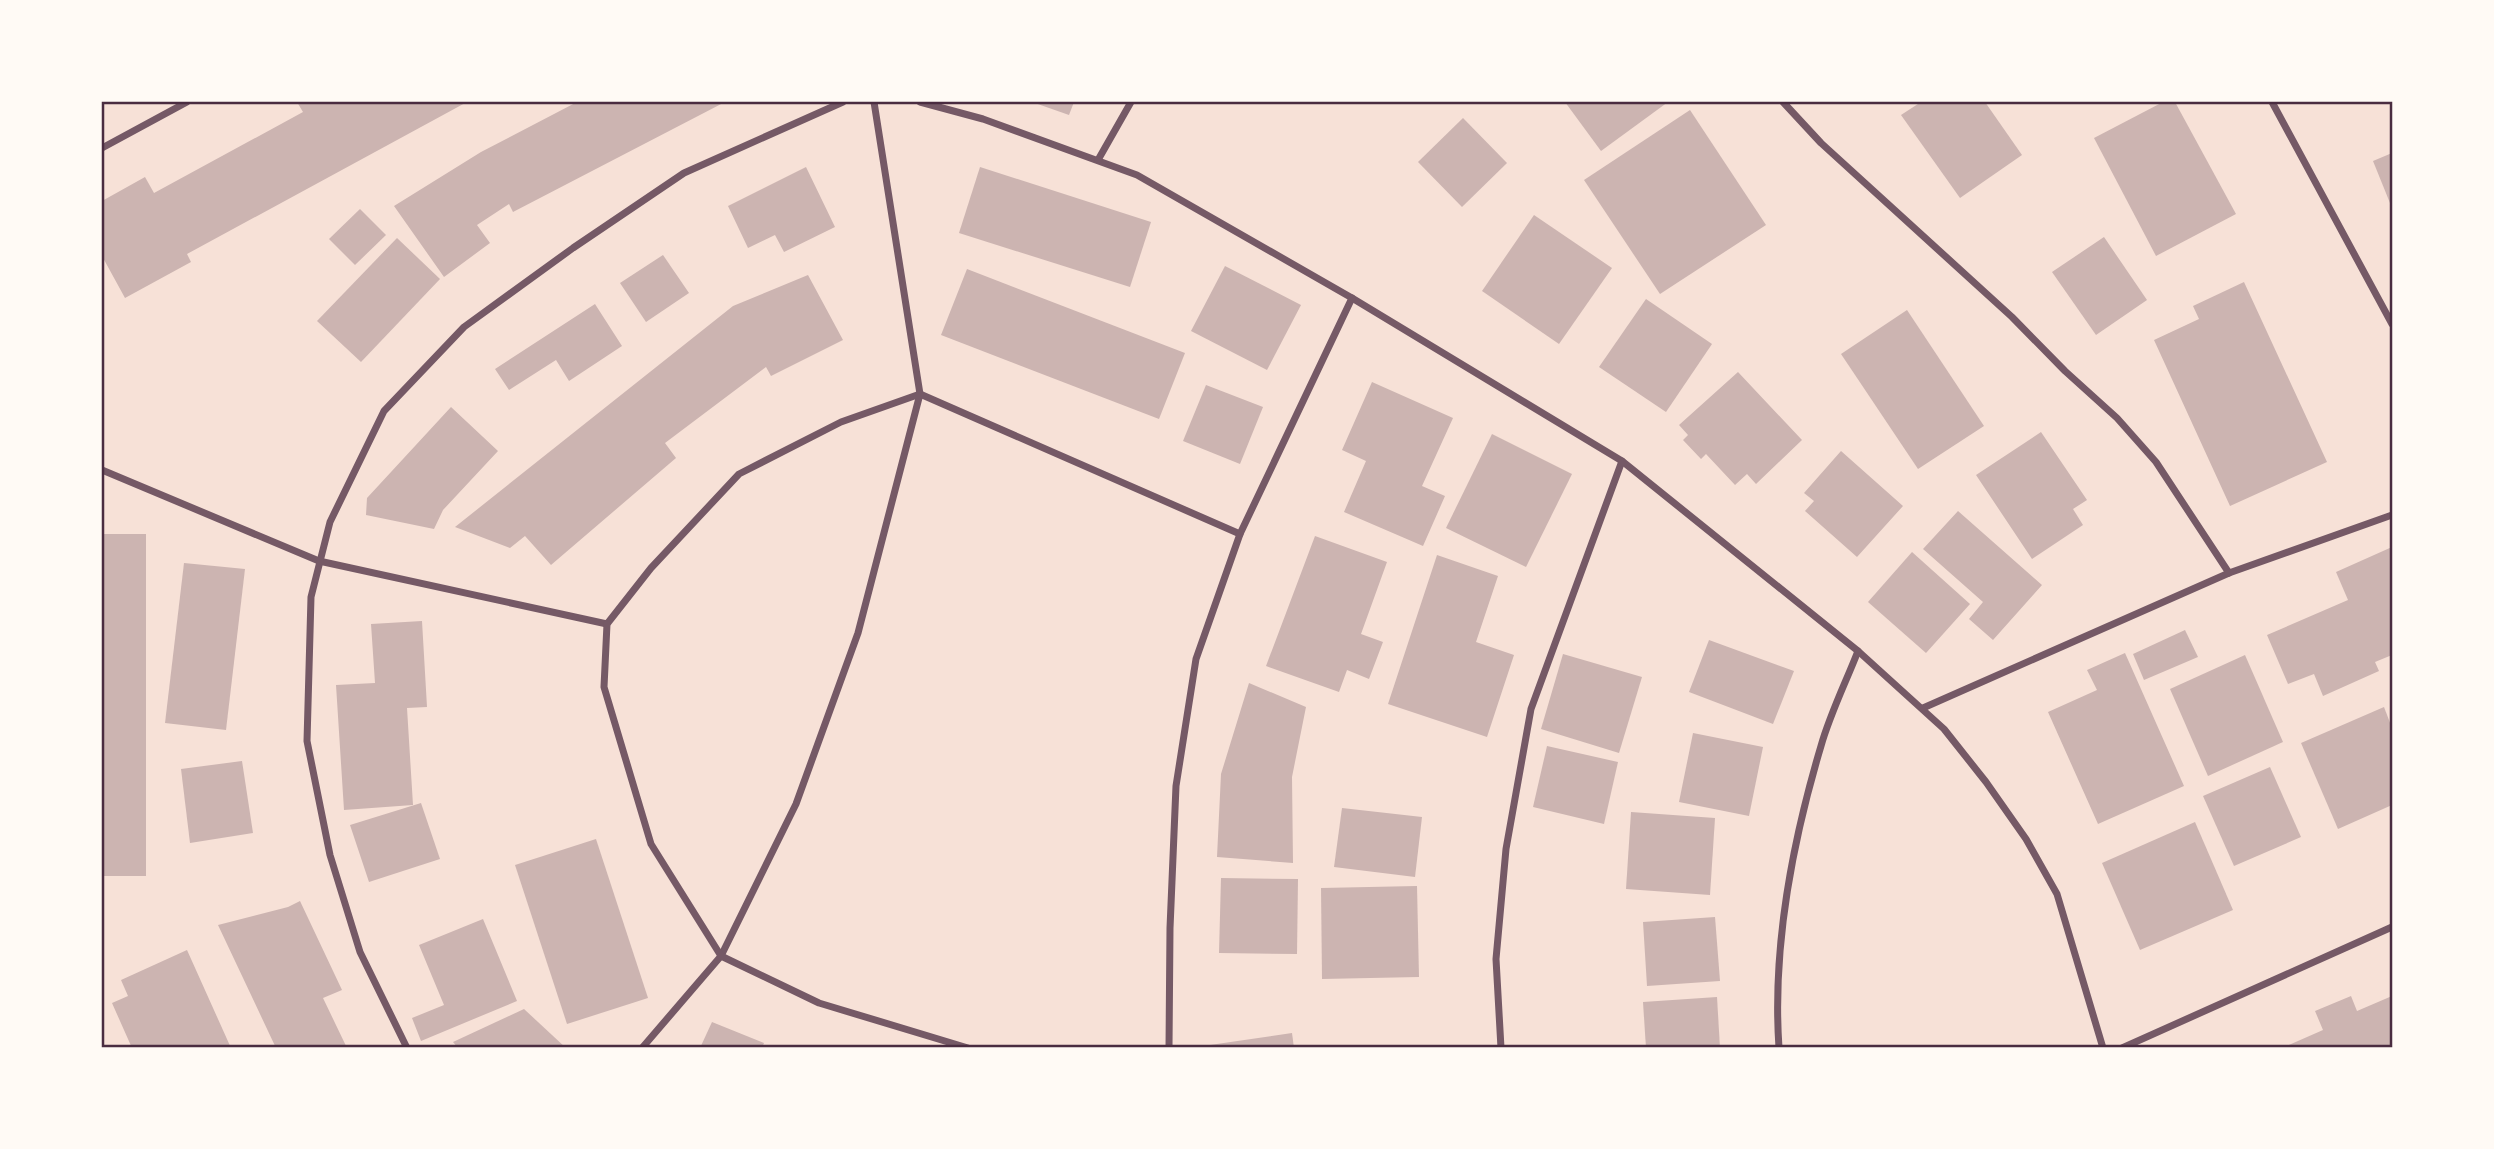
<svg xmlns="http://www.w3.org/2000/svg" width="2494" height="1149" font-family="Jost,sans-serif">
  <rect width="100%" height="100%" fill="#f7e1d7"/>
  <g fill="#ccb4b1">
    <path d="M297,102H467L187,254L191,262L125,298L102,256V201L145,177L154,193L303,112Z"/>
    <path d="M577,102H725L513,212L509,204L477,225L490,243L444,277L394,206L481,152Z"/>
    <path d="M1032,102H1074L1069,115Z"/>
    <path d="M1565,102H1668L1601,151Z"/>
    <path d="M1921,102H1985L2022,155L1960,198L1901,115Z"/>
    <path d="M2163,102H2175L2236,214L2156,256L2094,138Z"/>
    <path d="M1690,110L1766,225L1660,294L1584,180Z"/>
    <path d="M1463,118L1507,163L1462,207L1418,162Z"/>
    <path d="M2392,153V208L2373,161Z"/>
    <path d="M806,167L835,227L784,252L775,235L748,248L728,206Z"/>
    <path d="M980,167L1151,222L1130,287L959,233Z"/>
    <path d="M360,209L386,235L355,265L329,239Z"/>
    <path d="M1534,215L1612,268L1559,344L1482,291Z"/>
    <path d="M2104,237L2147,300L2096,335L2052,272Z"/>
    <path d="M397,238L440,279L361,362L317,321Z"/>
    <path d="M663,255L689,293L646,322L620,283Z"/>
    <path d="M1225,266L1301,305L1267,370L1191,331Z"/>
    <path d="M967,269L1185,353L1159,419L941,335Z"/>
    <path d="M808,275L843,340L771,376L766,367L665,443L676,458L551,565L525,536L510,548L455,527L733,306Z"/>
    <path d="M2244,282L2327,462L2230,506L2154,340L2199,319L2193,306Z"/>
    <path d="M1646,299L1712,344L1666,412L1599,367Z"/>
    <path d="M595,304L622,346L569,381L556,360L509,390L495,369Z"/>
    <path d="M1907,310L1984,426L1918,469L1841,354Z"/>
    <path d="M1738,372L1802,440L1756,484L1747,474L1735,485L1706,454L1701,459L1683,440L1688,435L1679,425Z"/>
    <path d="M1372,382L1453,418L1422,486L1445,496L1423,546L1344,512L1366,461L1342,450Z"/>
    <path d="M1206,385L1263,407L1240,464L1183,441Z"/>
    <path d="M451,407L498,451L443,510L434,529L366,515L367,498Z"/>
    <path d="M2041,432L2087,500L2073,509L2083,525L2032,559L1976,475Z"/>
    <path d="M1492,434L1572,474L1526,567L1446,528Z"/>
    <path d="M1841,451L1903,506L1857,557L1805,511L1814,501L1804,493Z"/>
    <path d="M1958,511L2042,585L1993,640L1969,619L1983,602L1923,549Z"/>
    <rect x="102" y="534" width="44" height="342"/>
    <path d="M1315,536L1387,562L1361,634L1383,642L1369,679L1347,670L1339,692L1266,666Z"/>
    <path d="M2392,547V655L2375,662L2379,671L2323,696L2314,674L2288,684L2267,635L2348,600L2336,572Z"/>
    <path d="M1912,552L1970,604L1926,653L1868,602Z"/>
    <path d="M1437,555L1498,576L1476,642L1514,655L1487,737L1388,704Z"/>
    <path d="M184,563L245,569L226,730L165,723Z"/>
    <path d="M422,621L427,707L407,708L413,805L344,810L336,685L375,683L371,624Z"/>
    <path d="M2185,630L2198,657L2144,680L2133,654Z"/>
    <path d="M1709,640L1794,671L1773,724L1689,692Z"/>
    <path d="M2125,653L2184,786L2098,824L2048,712L2097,690L2087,670Z"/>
    <path d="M1563,654L1642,677L1619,753L1541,729Z"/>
    <path d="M2245,655L2283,742L2208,776L2170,689Z"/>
    <path d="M1249,683L1306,707L1292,777L1293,863L1217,857L1221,774Z"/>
    <path d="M2384,707L2392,728V805L2338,829L2301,743Z"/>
    <path d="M1693,733L1763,747L1749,816L1679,802Z"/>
    <path d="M1547,746L1618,762L1604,824L1533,807Z"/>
    <path d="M242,761L253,833L190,843L181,769Z"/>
    <path d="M2270,767L2301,837L2234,866L2203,796Z"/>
    <path d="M421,803L440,859L369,882L350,825Z"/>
    <path d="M1342,808L1422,817L1415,877L1334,867Z"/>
    <path d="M1631,812L1715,818L1710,895L1626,889Z"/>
    <path d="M2195,822L2233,910L2140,950L2102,863Z"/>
    <path d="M596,839L648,998L567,1024L515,865Z"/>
    <path d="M1221,878L1298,879L1297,954L1219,953Z"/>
    <path d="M1417,886L1419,977L1322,979L1321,888Z"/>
    <path d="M300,901L342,990L323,998L347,1048H276L218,925L288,907Z"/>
    <path d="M1715,917L1720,981L1647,986L1643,922Z"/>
    <path d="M483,919L517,1001L421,1041L412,1018L444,1005L419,945Z"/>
    <path d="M187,950L231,1048H132L112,1003L128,996L121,980Z"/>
    <path d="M2351,996L2357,1011L2392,996V1048H2282L2323,1030L2315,1011Z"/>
    <path d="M1717,997L1720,1048H1646L1643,1002Z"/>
    <path d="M524,1009L566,1048H458L453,1042Z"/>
    <path d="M712,1022L764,1043L762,1048H700Z"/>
    <path d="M1292,1033L1294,1048H1203V1046Z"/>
  </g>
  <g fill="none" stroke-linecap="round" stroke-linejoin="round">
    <g stroke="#755966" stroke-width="7">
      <path d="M920,102L983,119L1137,175L1352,298L1622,461L1858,651L1944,729L1986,782L2026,839L2057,894L2103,1048"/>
      <path d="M1783,102L1821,143L2012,317L2065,371L2117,418L2156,462L2229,573"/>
      <path d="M2272,102L2392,324"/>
      <path d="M102,148L187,102"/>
      <path d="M1098,160L1131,102"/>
      <path d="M102,470L319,561L607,624"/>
      <path d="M1923,708L2229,573L2392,515"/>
      <path d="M407,1048L360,952L330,855L307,741L311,597L330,522L384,411L464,327L573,248L684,173L843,102"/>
      <path d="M642,1048L721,956L796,804L858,633L920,394L874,102"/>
      <path d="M968,1048L819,1003L721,956L651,844L604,687L607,624L651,568L739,474L841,422L920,394L1240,534"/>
      <path d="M1169,1048L1170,928L1176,786L1196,659L1240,534L1352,298"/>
      <path d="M1501,1048L1496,959L1506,849L1531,709L1622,461"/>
      <path d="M1779,1048C1772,947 1792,843 1821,746C1830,714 1846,682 1858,651"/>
      <path d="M2122,1048L2392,927"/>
    </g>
  </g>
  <rect width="2494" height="1149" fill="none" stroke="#fffaf5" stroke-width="206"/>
  <rect x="103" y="103" width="2288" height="943" fill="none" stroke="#4a2c40" stroke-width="2.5"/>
</svg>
